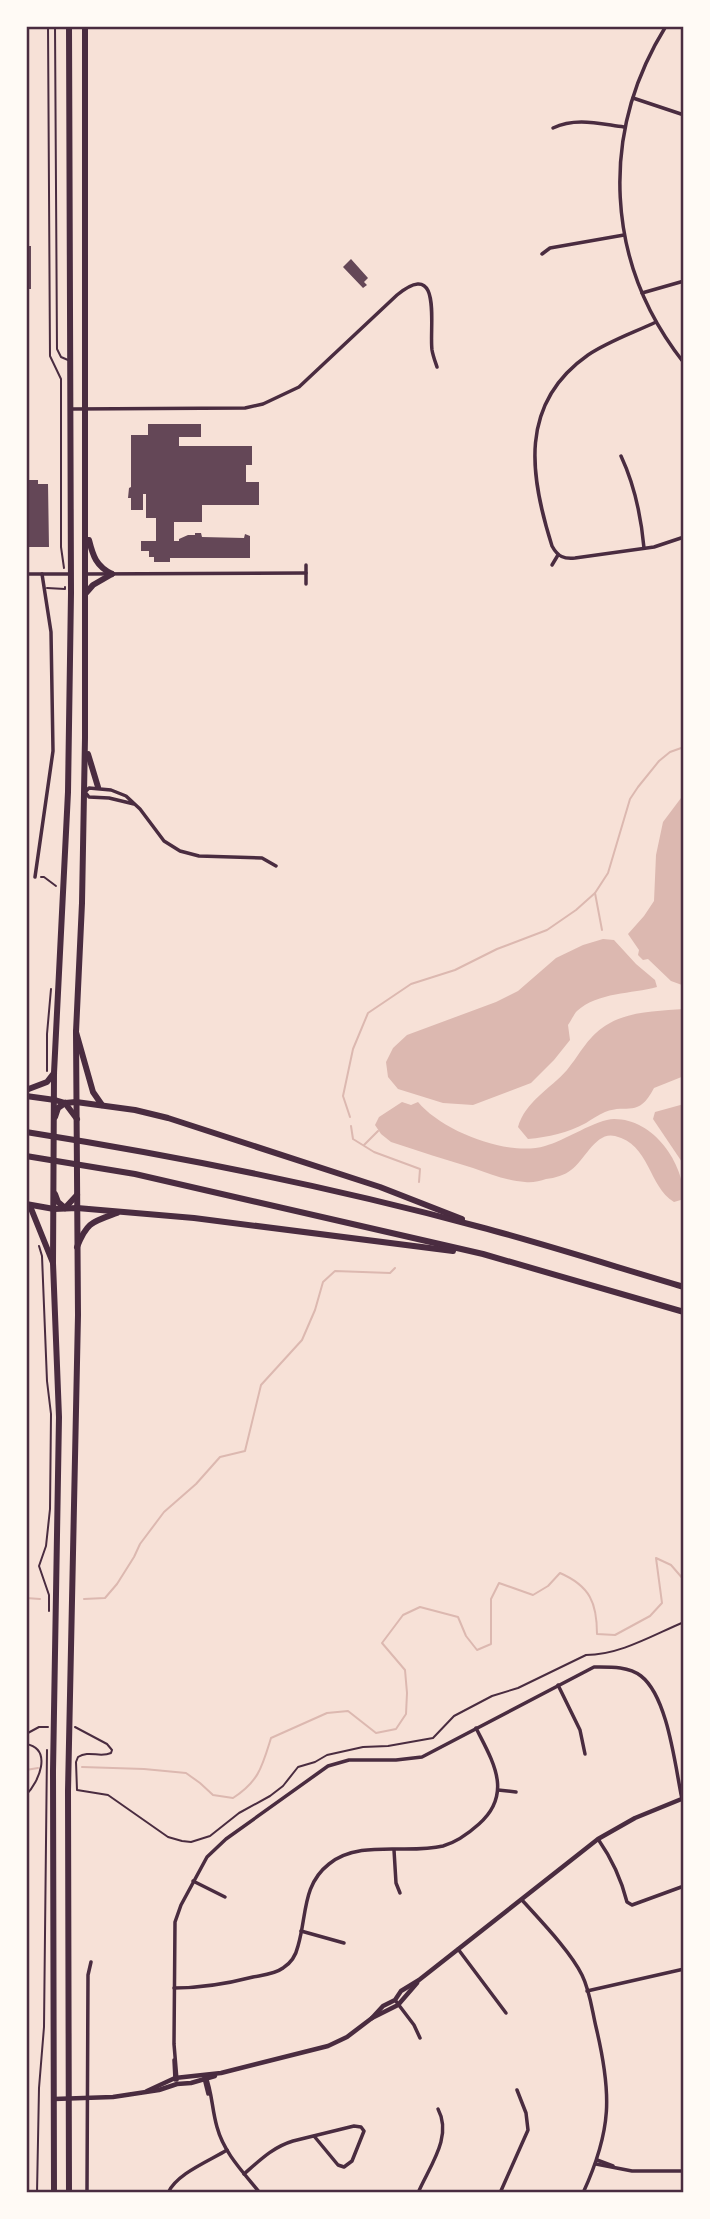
<svg xmlns="http://www.w3.org/2000/svg" width="710" height="2219" font-family="Manrope,sans-serif">
  <rect width="100%" height="100%" fill="#f7e1d7"/>
  <g fill="#dcb8b0">
    <path d="M684,794V984L682,985L671,981L648,959L643,960L638,955L639,950L628,934L644,916L654,901L656,855L663,822Z"/>
    <path d="M603,939L614,940L636,964L655,980L657,987C632,994 598,992 577,1011C574,1014 571,1021 568,1025L570,1040L554,1060L531,1083L473,1105L443,1103L398,1089L388,1077L386,1062L393,1048L407,1035L496,1002L518,991L556,958L583,945Z"/>
    <path d="M684,1009V1076L654,1088C638,1119 628,1103 605,1112C598,1115 592,1119 586,1123C567,1133 549,1137 528,1139L518,1127C525,1102 550,1089 567,1070C581,1053 588,1035 610,1023C631,1011 660,1011 684,1009Z"/>
    <path d="M402,1102L411,1105L418,1102C442,1131 508,1157 545,1146C564,1141 597,1119 614,1119C654,1119 684,1163 684,1199L674,1202C648,1186 650,1144 615,1136C596,1131 585,1160 571,1170C565,1175 555,1178 546,1179C540,1181 532,1183 525,1182C508,1181 490,1174 473,1168C446,1160 419,1151 391,1142L381,1134L375,1125L379,1117Z"/>
    <path d="M684,1104V1165L653,1119L655,1112Z"/>
  </g>
  <g fill="none" stroke-linecap="round" stroke-linejoin="round">
    <g stroke="#dcb8b0" stroke-width="2">
      <path d="M595,893L602,930"/>
      <path d="M350,1117L343,1096L353,1049L368,1013L411,984L455,970L497,949L547,930L576,910L595,893L608,873L630,799L638,787L659,761L670,752L684,747"/>
      <path d="M351,1126L353,1139L374,1152L420,1169L419,1182"/>
      <path d="M364,1145L378,1131"/>
      <path d="M26,1598L40,1599"/>
      <path d="M84,1599L105,1598L117,1584L134,1557L140,1544L164,1512L196,1484L220,1457L245,1451L261,1385L302,1340L315,1310L323,1282L335,1271L390,1273L395,1268"/>
      <path d="M82,1767L144,1769L186,1773L200,1783L213,1795L233,1798C259,1781 262,1767 271,1738L327,1713L348,1711L376,1733L396,1729L406,1714L407,1693L405,1670L382,1643L403,1615L420,1607L458,1617L466,1636L477,1650L491,1644V1599L499,1583L533,1595L548,1586L560,1573C590,1586 597,1603 597,1634L615,1635L650,1616L662,1603L656,1558L671,1565L684,1580"/>
      <path d="M26,1770L38,1768"/>
    </g>
  </g>
  <g fill="#644757">
    <rect x="26" y="246" width="5" height="43"/>
    <path d="M351,259L368,278L364,282L367,285L363,288L343,267Z"/>
    <path d="M148,424H201V437H179V446H252V465H246V482H259V505H202V522H174V541H179V539L188,535H195V533H201L202,537L244,538L245,534L250,536V558H170V562H154V557H149V551H141V541H156V518H146V494H143V510H131V498H128L129,488L131,487V435H148Z"/>
    <path d="M26,480H38V484H48L49,547H26Z"/>
  </g>
  <g fill="none" stroke-linecap="round" stroke-linejoin="round">
    <g stroke="#4a2c40" stroke-width="2">
      <path d="M48,26L50,356L61,379V547L64,568"/>
      <path d="M47,588L65,589V587"/>
      <path d="M41,877H44L56,886"/>
      <path d="M47,1071V1034L51,989"/>
      <path d="M39,1246L42,1256L47,1381L51,1414L50,1509L46,1546L39,1566L49,1595V1611"/>
      <path d="M75,1727L107,1744L112,1750L111,1753C100,1758 89,1750 78,1757L76,1762L77,1790L108,1795L168,1837L182,1841L191,1842L210,1836L239,1813L270,1796L283,1786L298,1767L315,1762L327,1755L363,1747L388,1746L433,1738L454,1716L492,1696L518,1688L586,1655C620,1655 653,1635 684,1622"/>
      <path d="M26,1734L39,1727H48"/>
      <path d="M26,1744C53,1749 39,1782 26,1795"/>
      <path d="M37,2193L39,2088L44,2027L47,1750"/>
    </g>
    <path stroke="#4a2c40" stroke-width="2" d="M55,26L57,349L61,357L68,360"/>
    <g stroke="#4a2c40" stroke-width="3.5">
      <path d="M666,26C599,134 605,263 684,363"/>
      <path d="M633,98L684,115"/>
      <path d="M553,128C576,117 600,124 624,127"/>
      <path d="M542,254L550,248L624,235"/>
      <path d="M642,293L684,281"/>
      <path d="M656,322C633,333 609,341 588,355C518,404 530,476 552,546C558,557 564,559 575,558L654,547L684,537"/>
      <path d="M72,409L245,408L263,404L299,387L397,295C443,257 429,327 432,350C433,356 435,361 437,367"/>
      <path d="M621,456C635,486 641,515 644,548"/>
      <path d="M306,565V584"/>
      <path d="M552,565L558,555"/>
      <path d="M26,574H71"/>
      <path d="M86,574L306,573"/>
      <path d="M134,804L109,798L89,797L85,792L89,788L111,790L126,796L140,809L164,841L180,851L199,856L262,858L276,866"/>
      <path d="M35,877L53,751L51,632L42,574"/>
      <path d="M558,1685L580,1730L585,1754"/>
      <path d="M498,1790L516,1792"/>
      <path d="M598,1839C612,1859 621,1878 627,1902L632,1905L684,1886"/>
      <path d="M394,1850L396,1883L400,1893"/>
      <path d="M193,1881L225,1897"/>
      <path d="M522,1900C540,1920 571,1952 582,1975C590,1991 592,2010 596,2027C612,2094 612,2130 583,2193"/>
      <path d="M301,1931L344,1943"/>
      <path d="M458,1949L506,2013"/>
      <path d="M174,1988C202,1988 226,1984 253,1977C263,1975 275,1974 283,1968C291,1963 296,1955 298,1946C307,1916 302,1885 329,1864C360,1839 407,1855 443,1846C457,1842 469,1833 479,1824C514,1793 492,1760 476,1728"/>
      <path d="M587,1991L684,1969"/>
      <path d="M395,2000L414,2025L420,2038"/>
      <path d="M174,2060L175,2080"/>
      <path d="M206,2077C212,2092 212,2110 217,2127C224,2153 243,2172 260,2193"/>
      <path d="M204,2078L208,2094"/>
      <path d="M177,2080L174,2044L175,1922L181,1905L207,1857L226,1839L328,1766L349,1760H396L422,1757L594,1667C609,1667 628,1666 641,1676C668,1697 675,1766 682,1799"/>
      <path d="M597,2160L613,2166"/>
      <path d="M596,2164L632,2171H684"/>
      <path d="M244,2174C260,2160 273,2147 293,2141L354,2126L361,2127L364,2131L352,2161L344,2167L338,2165L314,2136"/>
      <path d="M87,2193L88,1975L91,1962"/>
      <path d="M168,2193C176,2174 209,2161 227,2150"/>
      <path d="M418,2193C429,2167 453,2137 438,2109"/>
      <path d="M500,2193L528,2130L526,2113L517,2090"/>
    </g>
    <g stroke="#4a2c40" stroke-width="4.5">
      <path d="M372,2018L383,2006L395,2000L401,1991L419,1980L598,1839L635,1818L684,1798"/>
      <path d="M147,2091L175,2078L221,2073L328,2046L347,2037L372,2018L398,2005L417,1983"/>
      <path d="M54,2099L113,2097L159,2090L177,2084L191,2083L215,2076"/>
    </g>
    <g stroke="#4a2c40" stroke-width="6">
      <path d="M89,540C93,556 96,566 112,574"/>
      <path d="M86,593L93,585L112,574"/>
      <path d="M88,754L98,787"/>
      <path d="M54,2193L53,1771L59,1417L53,1263L54,1073L68,792L71,593L69,26"/>
      <path d="M69,2193L68,1791L78,1315L76,1032L82,903L85,738V26"/>
    </g>
    <g stroke="#4a2c40" stroke-width="6">
      <path d="M76,1032L93,1092L102,1105"/>
      <path d="M26,1090L47,1082L54,1073"/>
      <path d="M26,1096L55,1100L65,1103L76,1102L135,1110L168,1118L380,1187L462,1219"/>
      <path d="M65,1103L77,1119"/>
      <path d="M55,1117L58,1108L65,1103"/>
      <path d="M26,1132C177,1156 332,1187 480,1227C548,1245 616,1267 684,1287"/>
      <path d="M26,1156L135,1174L483,1254L684,1312"/>
      <path d="M55,1194L58,1202L65,1208"/>
      <path d="M26,1204L54,1209L77,1208L194,1218L453,1251"/>
      <path d="M30,1206L53,1263"/>
      <path d="M65,1208L77,1195"/>
      <path d="M77,1247C87,1222 92,1222 117,1213"/>
    </g>
  </g>
  <rect width="710" height="2219" fill="none" stroke="#fffaf5" stroke-width="56"/>
  <rect x="28" y="28" width="654" height="2163" fill="none" stroke="#4a2c40" stroke-width="2.5"/>
</svg>
